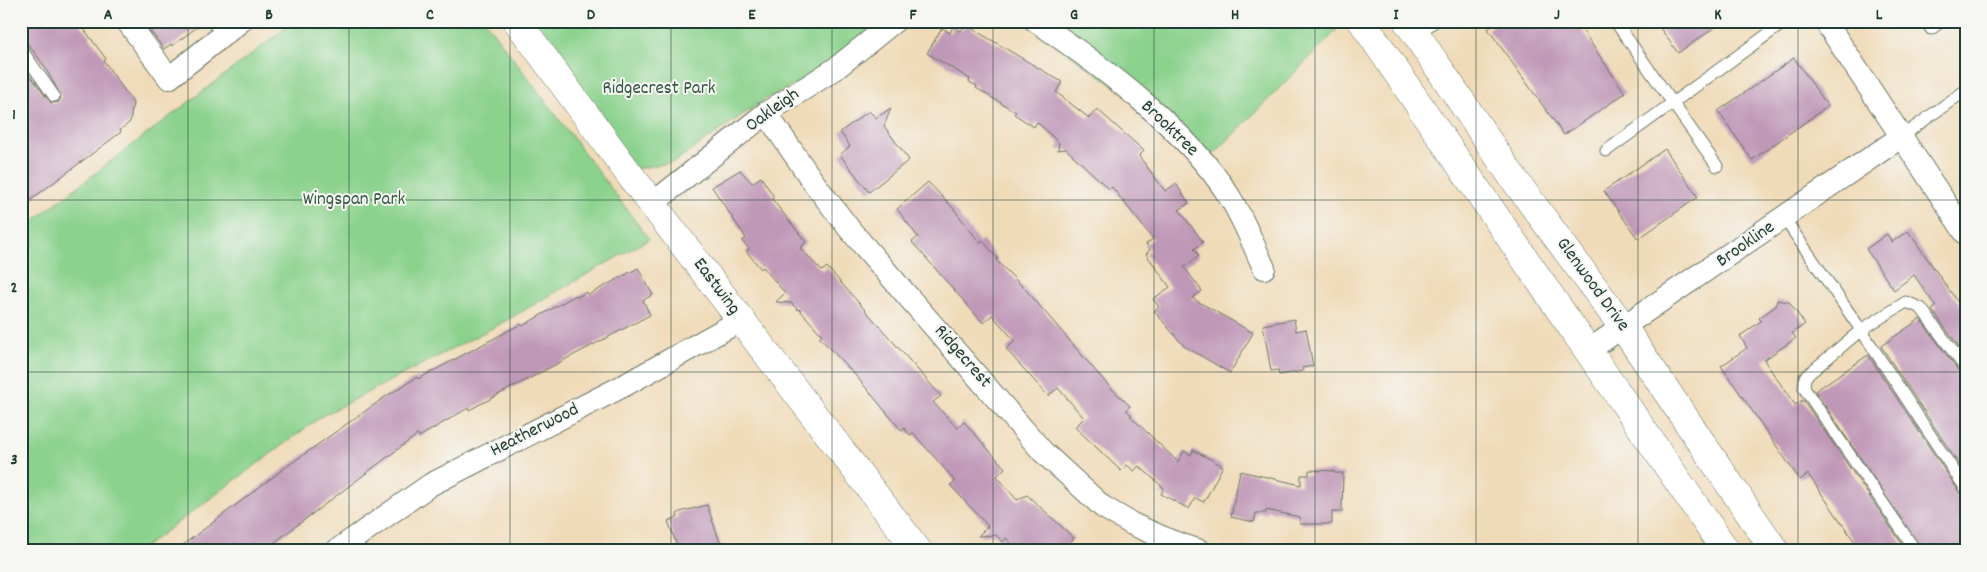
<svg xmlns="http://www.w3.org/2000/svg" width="1987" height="572" font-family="Dekko,sans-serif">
  <rect width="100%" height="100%" fill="#f6f6f2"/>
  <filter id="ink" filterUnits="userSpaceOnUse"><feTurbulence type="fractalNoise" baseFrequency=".02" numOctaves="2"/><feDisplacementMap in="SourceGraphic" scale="10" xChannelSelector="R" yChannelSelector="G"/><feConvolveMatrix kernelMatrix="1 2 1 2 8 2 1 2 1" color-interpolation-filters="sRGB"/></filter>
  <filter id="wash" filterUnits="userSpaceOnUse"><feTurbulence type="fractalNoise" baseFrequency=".0096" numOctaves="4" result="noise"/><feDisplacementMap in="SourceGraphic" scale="20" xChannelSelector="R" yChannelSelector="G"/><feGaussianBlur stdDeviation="1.12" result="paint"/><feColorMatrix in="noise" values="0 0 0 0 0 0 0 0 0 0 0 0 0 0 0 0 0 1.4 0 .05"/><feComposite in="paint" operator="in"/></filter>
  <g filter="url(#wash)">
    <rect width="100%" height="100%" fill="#f0dbb9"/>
    <g fill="#8bd28d" stroke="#558860">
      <path d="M295,21H485L649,239L500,324L322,416L139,551H21V230Z"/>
      <path d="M523,21H891L811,77L764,100L674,162L635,169Z"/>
      <path d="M1023,21H1329L1336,31L1201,167L1129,96Z"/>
    </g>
    <g id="blocks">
      <g fill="#c098b7">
        <path d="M29,21H78L106,59L104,61L133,103L130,122L120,130L121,132L21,207V80L29,74L51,103L59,102L61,96L43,64L21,35V27Z"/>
        <path d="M143,21H205L172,46L171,44L164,49Z"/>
        <path d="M1499,21H1576L1625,93L1564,135L1488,29Z"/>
        <path d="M1655,21H1724L1678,53Z"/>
        <path d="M966,25L1062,82L1056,92L1089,118L1097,109L1144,151L1139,156L1165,191L1176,184L1189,203L1179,210L1203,242L1194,249L1199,256L1184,267L1202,291L1192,298L1253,333L1230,373L1184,346L1154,311L1159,307L1153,299L1170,287L1146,254L1150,250L1146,244L1153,239L1112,187L1109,189L1066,149L1058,150L1059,143L1037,122L1034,127L1014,114L1016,112L976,88L977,86L969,82L970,79L927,53L942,28L950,33L953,27L961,31Z"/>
        <path d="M1794,58L1828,106L1752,160L1718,111Z"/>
        <path d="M891,108L884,126L909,160L869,192L840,155L850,146L840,132L869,111L876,118Z"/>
        <path d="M1665,149L1698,197L1638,239L1604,191Z"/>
        <path d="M740,170L752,183L761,177L774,197L772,199L806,242L800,248L822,271L827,267L941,396L933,402L957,428L964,422L1005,468L997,476L1017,500L1027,495L1074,538L1062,551H1019L1006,538L1003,542L996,535L978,536L988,526L950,485L955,482L950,475L913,433L910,435L904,428L901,430L857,377L819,337L822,335L799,309L798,310L791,303L776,302L785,293L763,267L761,269L746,251L749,249L742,241L746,238L712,187Z"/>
        <path d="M928,182L953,208L980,243L982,240L998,259L996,260L1027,291L1106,383L1130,406L1126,410L1132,415L1130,416L1178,462L1184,451L1191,455L1193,450L1223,466L1204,502L1195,498L1189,509L1161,494L1164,488L1139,466L1134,471L1127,465L1121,471L1075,427L1084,418L1058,388L1048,396L1006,349L1015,341L992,315L983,323L912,242L918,237L897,209Z"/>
        <path d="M1908,231L1966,314V356L1932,310L1936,307L1914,275L1894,290L1866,249L1887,234L1892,242Z"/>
        <path d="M638,268L653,295L643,300L650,315L469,410L468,408L419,437L418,434L263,551H175L286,467L385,397L417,377L418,379L521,324L522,326L576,295L577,297L587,292L588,295Z"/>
        <path d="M1777,300L1789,302L1805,324L1792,333L1796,338L1764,360L1795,405L1803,400L1907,551H1861L1808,474L1800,480L1721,366L1747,348L1740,336L1761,321L1759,318L1776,306Z"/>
        <path d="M1294,319L1296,331L1306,329L1313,366L1302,368L1303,371L1279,375L1278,370L1271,371L1263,325Z"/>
        <path d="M1920,319L1960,373L1966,376V475L1881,346Z"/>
        <path d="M1868,355L1960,493L1966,496V551H1923L1815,391Z"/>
        <path d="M1309,470L1334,471V473H1343L1342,512H1332V524H1300V517L1266,510V513H1256L1254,522L1231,517L1240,471L1301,485V475H1309Z"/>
        <path d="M707,505L723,551H679L668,521L678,517L677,514L680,512Z"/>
      </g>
    </g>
  </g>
  <g filter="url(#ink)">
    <use href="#blocks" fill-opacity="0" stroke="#687463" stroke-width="1"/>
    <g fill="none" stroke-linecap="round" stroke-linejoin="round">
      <g stroke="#687463" stroke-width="13">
        <g id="lane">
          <path d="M212,21L223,36"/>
          <path d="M1615,21L1717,166"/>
          <path d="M1925,21L1931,29L1942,21"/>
          <path d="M1416,35L1435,21"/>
          <path d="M21,49L54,96"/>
          <path d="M1901,137L1966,90"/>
          <path d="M1606,151L1786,21"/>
          <path d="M1784,218L1861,330L1966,489"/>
          <path d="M1916,551L1804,388L1805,377L1861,330L1906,302L1921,308L1966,369"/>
        </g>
      </g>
      <g stroke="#687463" stroke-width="24">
        <g id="street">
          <path d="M127,21L169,78L241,21"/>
          <path d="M1036,21C1101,66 1187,129 1229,196C1243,218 1253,244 1264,268"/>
          <path d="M1825,21L1966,234"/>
          <path d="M766,113L814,183L851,231L1043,452L1103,507L1132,524L1173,542L1200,551"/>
          <path d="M652,204L766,113L835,69L895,21"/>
          <path d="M1589,350L1901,137"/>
          <path d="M336,551L430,485L625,385L741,320"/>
        </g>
      </g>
      <g stroke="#687463" stroke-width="29">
        <g id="secondary">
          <path d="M517,21L630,175L918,551"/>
          <path d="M1362,21C1482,199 1605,374 1726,551"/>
          <path d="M1407,21L1511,175L1623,327L1775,551"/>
        </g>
      </g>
      <use href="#lane" stroke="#fff" stroke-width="11"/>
      <use href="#street" stroke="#fff" stroke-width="22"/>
      <use href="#secondary" stroke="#fff" stroke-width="28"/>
    </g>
  </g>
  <path fill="none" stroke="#1f3d34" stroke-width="1" stroke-opacity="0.55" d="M188,21V551M349,21V551M510,21V551M671,21V551M832,21V551M993,21V551M1154,21V551M1315,21V551M1476,21V551M1638,21V551M1798,21V551M21,200H1966M21,372H1966"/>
  <g text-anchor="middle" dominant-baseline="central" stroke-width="4" stroke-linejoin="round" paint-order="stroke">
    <g font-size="19" fill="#355b46" stroke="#f6f6f2">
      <text x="659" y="89">Ridgecrest Park</text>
      <text x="354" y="200">Wingspan Park</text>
    </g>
    <g font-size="19" fill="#1f3d34" stroke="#f6f6f2">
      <text transform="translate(773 111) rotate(-36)">Oakleigh</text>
      <text transform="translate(1169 129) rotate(44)">Brooktree</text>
      <text transform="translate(1746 245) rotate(-35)">Brookline</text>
      <text transform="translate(1592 285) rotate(54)">Glenwood Drive</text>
      <text transform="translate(716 287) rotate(53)">Eastwing</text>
      <text transform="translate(962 357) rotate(49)">Ridgecrest</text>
      <text transform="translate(535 431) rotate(-27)">Heatherwood</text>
    </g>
  </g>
  <rect width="1987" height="572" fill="none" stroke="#f6f6f2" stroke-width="55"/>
  <rect x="28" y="28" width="1932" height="516" fill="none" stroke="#1f3d34" stroke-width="2"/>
  <g font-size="16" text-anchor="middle" font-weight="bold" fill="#1f3d34">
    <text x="108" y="19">A</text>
    <text x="269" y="19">B</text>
    <text x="430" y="19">C</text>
    <text x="591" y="19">D</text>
    <text x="752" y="19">E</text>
    <text x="913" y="19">F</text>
    <text x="1074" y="19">G</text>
    <text x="1235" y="19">H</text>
    <text x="1396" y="19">I</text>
    <text x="1557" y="19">J</text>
    <text x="1718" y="19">K</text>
    <text x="1879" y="19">L</text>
    <text x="14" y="119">1</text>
    <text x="14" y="292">2</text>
    <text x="14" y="464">3</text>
  </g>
</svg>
